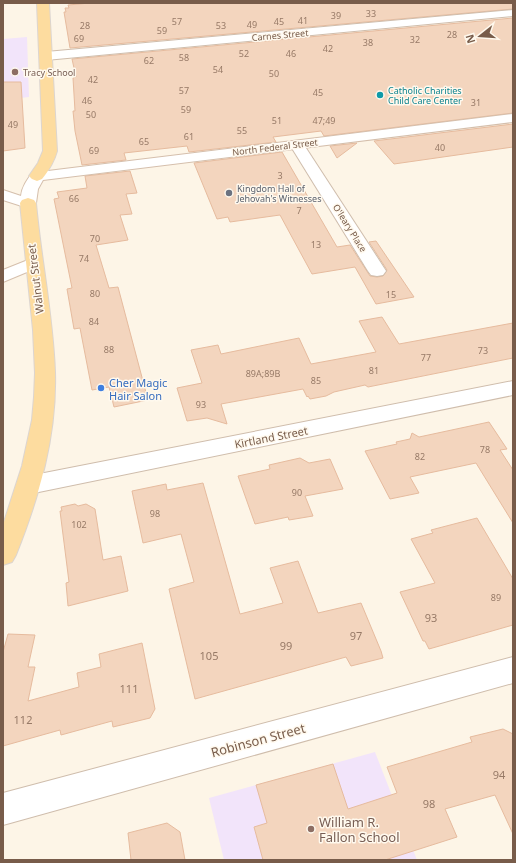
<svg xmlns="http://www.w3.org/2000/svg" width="516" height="863" font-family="'Noto Sans',sans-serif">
  <rect width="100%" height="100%" fill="#fdf5e7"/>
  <g fill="#f2e4fa">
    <path d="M27,37L29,97L3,100V39Z"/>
    <path d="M375,752L417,860H224L209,798Z"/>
  </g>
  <g fill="#f3d5be" stroke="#e6bb9e">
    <path d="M90,3H513V9L70,48L64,12H66L65,8H69L68,5Z"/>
    <path d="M513,18V113L324,136L321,131L273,137L276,142L189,152L187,146L124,153L126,160L82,165L75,131L73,111H75L73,78L76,77L72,59Z"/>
    <path d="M3,82H21L25,148L3,151Z"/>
    <path d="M513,124V147L394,164L374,141Z"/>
    <path d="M357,143L337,158L330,146Z"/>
    <path d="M282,152L337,247L350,245L370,276L377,277L383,276L387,270L369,242L376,241L414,297L376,304L355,267L312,274L280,215L230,222L228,217L217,219L194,163Z"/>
    <path d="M130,171L137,193L126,194L132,214L120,215L128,240L96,245L109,288L118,287L148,400L114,407L109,387L92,390L80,328L74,329L67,289L72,288L54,199L59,198L57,192L87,188L85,176Z"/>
    <path d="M382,317L399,344L513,323V358L368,387L365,385L334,392L326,396L310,399L308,396L307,397L303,389L221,404L227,424L207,418L187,421L177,388L202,383L191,350L218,345L221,354L299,338L311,364L376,352L359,321Z"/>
    <path d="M489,422L507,449L500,450L513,470V523L476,463L410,477L419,493L390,499L365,451L397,444L396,442L410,439L412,433L419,437Z"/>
    <path d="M300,458L309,463L330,459L343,489L305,496L313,516L289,520L288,517L255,524L238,476L270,469L269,465Z"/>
    <path d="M203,483L240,614L283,603L270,568L298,561L318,613L361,603L381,651L383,658L351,666L346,657L195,699L169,589L194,582L181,534L143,543L132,491L166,484L167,490Z"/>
    <path d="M75,504L78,506L86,504L95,509L103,560L121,556L128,591L68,606L66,583L69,582L60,511H62L61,507Z"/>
    <path d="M477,518L513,579V625L429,649L425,641H423L400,592L435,583L411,539L433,533L431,530Z"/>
    <path d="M8,634L35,635L28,667H35L28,701L79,687L77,673L101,667L99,654L142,643L155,709L150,718L113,727L112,721L61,735L60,730L3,746V652Z"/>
    <path d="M503,729L513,734V834L495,795L445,809L457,837L385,860H263L254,827L267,823L256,785L333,764L348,809L397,793L387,767L472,742L470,737Z"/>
    <path d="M167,823L180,832L185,860H131L128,833Z"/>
  </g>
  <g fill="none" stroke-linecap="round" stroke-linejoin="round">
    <g stroke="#cfbdac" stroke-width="2">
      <g id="street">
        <path d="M513,10V16L46,60L42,59L40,56L42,53L46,52Z"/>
        <path d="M297,141L302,142L304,145L386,271L383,275L377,276L371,275L368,271L290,145L292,142Z"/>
        <path d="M513,381V395L29,494L21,491L17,485L21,479L29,476Z"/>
        <path d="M513,657V683L3,825V793Z"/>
      </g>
    </g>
    <g stroke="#d5bfac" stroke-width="2">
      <g id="secondary">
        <path d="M513,114V122L43,180L38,189L36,203L34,206L28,208L3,200V190L21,196C22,187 27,180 32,173L64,169Z"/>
        <path d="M33,258L39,259L42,263L39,267L3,282V270Z"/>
      </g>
    </g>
    <g stroke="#dcd5d0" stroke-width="2">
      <g id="primary">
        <path d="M37,3H49L57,151C54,162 49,170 42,179L37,181L32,179L29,176L38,163L43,151Z"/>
        <path d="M28,198L34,200L36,203C41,259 53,315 55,372C57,436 39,497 16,555L12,562L3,565V525L22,466L32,420L34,397L35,373L33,330L20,203L22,200Z"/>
      </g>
    </g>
    <use href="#street" fill="#fff" fill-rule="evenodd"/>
    <use href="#secondary" fill="#fff" fill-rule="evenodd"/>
    <use href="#primary" fill="#fddc9f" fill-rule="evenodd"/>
  </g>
  <g fill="#8d6e63" stroke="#fff9ee" stroke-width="1.5">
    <circle cx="15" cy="72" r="4"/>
    <circle cx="311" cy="829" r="4"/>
  </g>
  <circle fill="#0f9aa8" stroke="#fff9ee" stroke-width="1.5" cx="380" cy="95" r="4"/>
  <circle fill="#6b7280" stroke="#fff9ee" stroke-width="1.5" cx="229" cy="193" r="4"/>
  <circle fill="#3f7fe0" stroke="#fff9ee" stroke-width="1.5" cx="101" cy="388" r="4"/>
  <g text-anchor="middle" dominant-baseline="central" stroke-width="3" stroke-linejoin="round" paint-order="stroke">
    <g font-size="9" fill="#977a67">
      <text x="371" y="13">33</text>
      <text x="336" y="15">39</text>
      <text x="303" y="20">41</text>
      <text x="177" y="21">57</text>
      <text x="279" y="21">45</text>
      <text x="252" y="24">49</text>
      <text x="85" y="25">28</text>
      <text x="221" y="25">53</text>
      <text x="162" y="30">59</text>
      <text x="452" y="34">28</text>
      <text x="79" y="38">69</text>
      <text x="415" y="39">32</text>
      <text x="368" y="42">38</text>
      <text x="328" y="48">42</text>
      <text x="244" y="53">52</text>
      <text x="291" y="53">46</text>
      <text x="184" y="57">58</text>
      <text x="149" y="60">62</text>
      <text x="218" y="69">54</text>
      <text x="274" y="73">50</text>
      <text x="93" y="79">42</text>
      <text x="184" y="90">57</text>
      <text x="318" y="92">45</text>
      <text x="87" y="100">46</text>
      <text x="476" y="102">31</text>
      <text x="186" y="109">59</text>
      <text x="91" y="114">50</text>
      <text x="277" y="120">51</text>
      <text x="324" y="120">47;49</text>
      <text x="13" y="124">49</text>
      <text x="242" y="130">55</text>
      <text x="189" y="136">61</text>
      <text x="144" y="141">65</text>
      <text x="440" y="147">40</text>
      <text x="94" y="150">69</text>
      <text x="280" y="175">3</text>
      <text x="74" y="198">66</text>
      <text x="299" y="210">7</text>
      <text x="95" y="238">70</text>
      <text x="316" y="244">13</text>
      <text x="84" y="258">74</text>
      <text x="95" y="293">80</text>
      <text x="391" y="294">15</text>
      <text x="94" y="321">84</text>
      <text x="109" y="349">88</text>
      <text x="483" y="350">73</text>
      <text x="426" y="357">77</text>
      <text x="374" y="370">81</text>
      <text x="263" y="373">89A;89B</text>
      <text x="316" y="380">85</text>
      <text x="201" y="404">93</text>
      <text x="485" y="449">78</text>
      <text x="420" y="456">82</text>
      <text x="297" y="492">90</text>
      <text x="155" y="513">98</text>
      <text x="79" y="524">102</text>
      <text x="496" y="597">89</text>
    </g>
    <g font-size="9" fill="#785c4a" stroke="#fff9ee">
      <text transform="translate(280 35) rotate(-5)">Carnes Street</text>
      <text transform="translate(275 147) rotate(-7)">North Federal Street</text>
      <text transform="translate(350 228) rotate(58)">O'leary Place</text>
    </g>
    <g font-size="9" fill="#785e54" stroke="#fff9ee" text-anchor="start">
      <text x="23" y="72">Tracy School</text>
    </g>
    <g font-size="9" fill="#0d838f" stroke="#fff9ee" text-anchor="start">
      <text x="388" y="90">Catholic Charities<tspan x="388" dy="10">Child Care Center</tspan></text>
    </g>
    <g font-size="9" fill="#5b616d" stroke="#fff9ee" text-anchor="start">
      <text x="237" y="188">Kingdom Hall of<tspan x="237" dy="10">Jehovah's Witnesses</tspan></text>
    </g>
    <g font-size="11" fill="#785c4a" stroke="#fff9ee">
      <text transform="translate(35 279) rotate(-97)">Walnut Street</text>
      <text transform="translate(271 437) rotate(-11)">Kirtland Street</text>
    </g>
    <g font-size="11" fill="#366cbe" stroke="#fff9ee" text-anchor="start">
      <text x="109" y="382">Cher Magic<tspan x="109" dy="13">Hair Salon</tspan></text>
    </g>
    <g font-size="11" fill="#977a67">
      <text x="431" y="617">93</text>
      <text x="356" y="635">97</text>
      <text x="286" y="645">99</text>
      <text x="209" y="655">105</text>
      <text x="129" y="688">111</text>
      <text x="23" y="719">112</text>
      <text x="499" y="774">94</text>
      <text x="429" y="803">98</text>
    </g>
    <g font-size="13" fill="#785c4a" stroke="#fff9ee">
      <text transform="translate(258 740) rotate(-15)">Robinson Street</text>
    </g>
    <g font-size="13" fill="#785e54" stroke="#fff9ee" text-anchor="start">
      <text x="319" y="822">William R.<tspan x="319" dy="15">Fallon School</tspan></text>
    </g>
  </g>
  <rect width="516" height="863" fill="none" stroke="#785c4a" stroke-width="8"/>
  <g transform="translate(480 36) rotate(253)" stroke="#fff9ee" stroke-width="3" paint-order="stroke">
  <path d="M0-3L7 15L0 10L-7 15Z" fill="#785c4a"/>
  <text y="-6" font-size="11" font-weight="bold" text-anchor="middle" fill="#785c4a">N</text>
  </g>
</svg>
